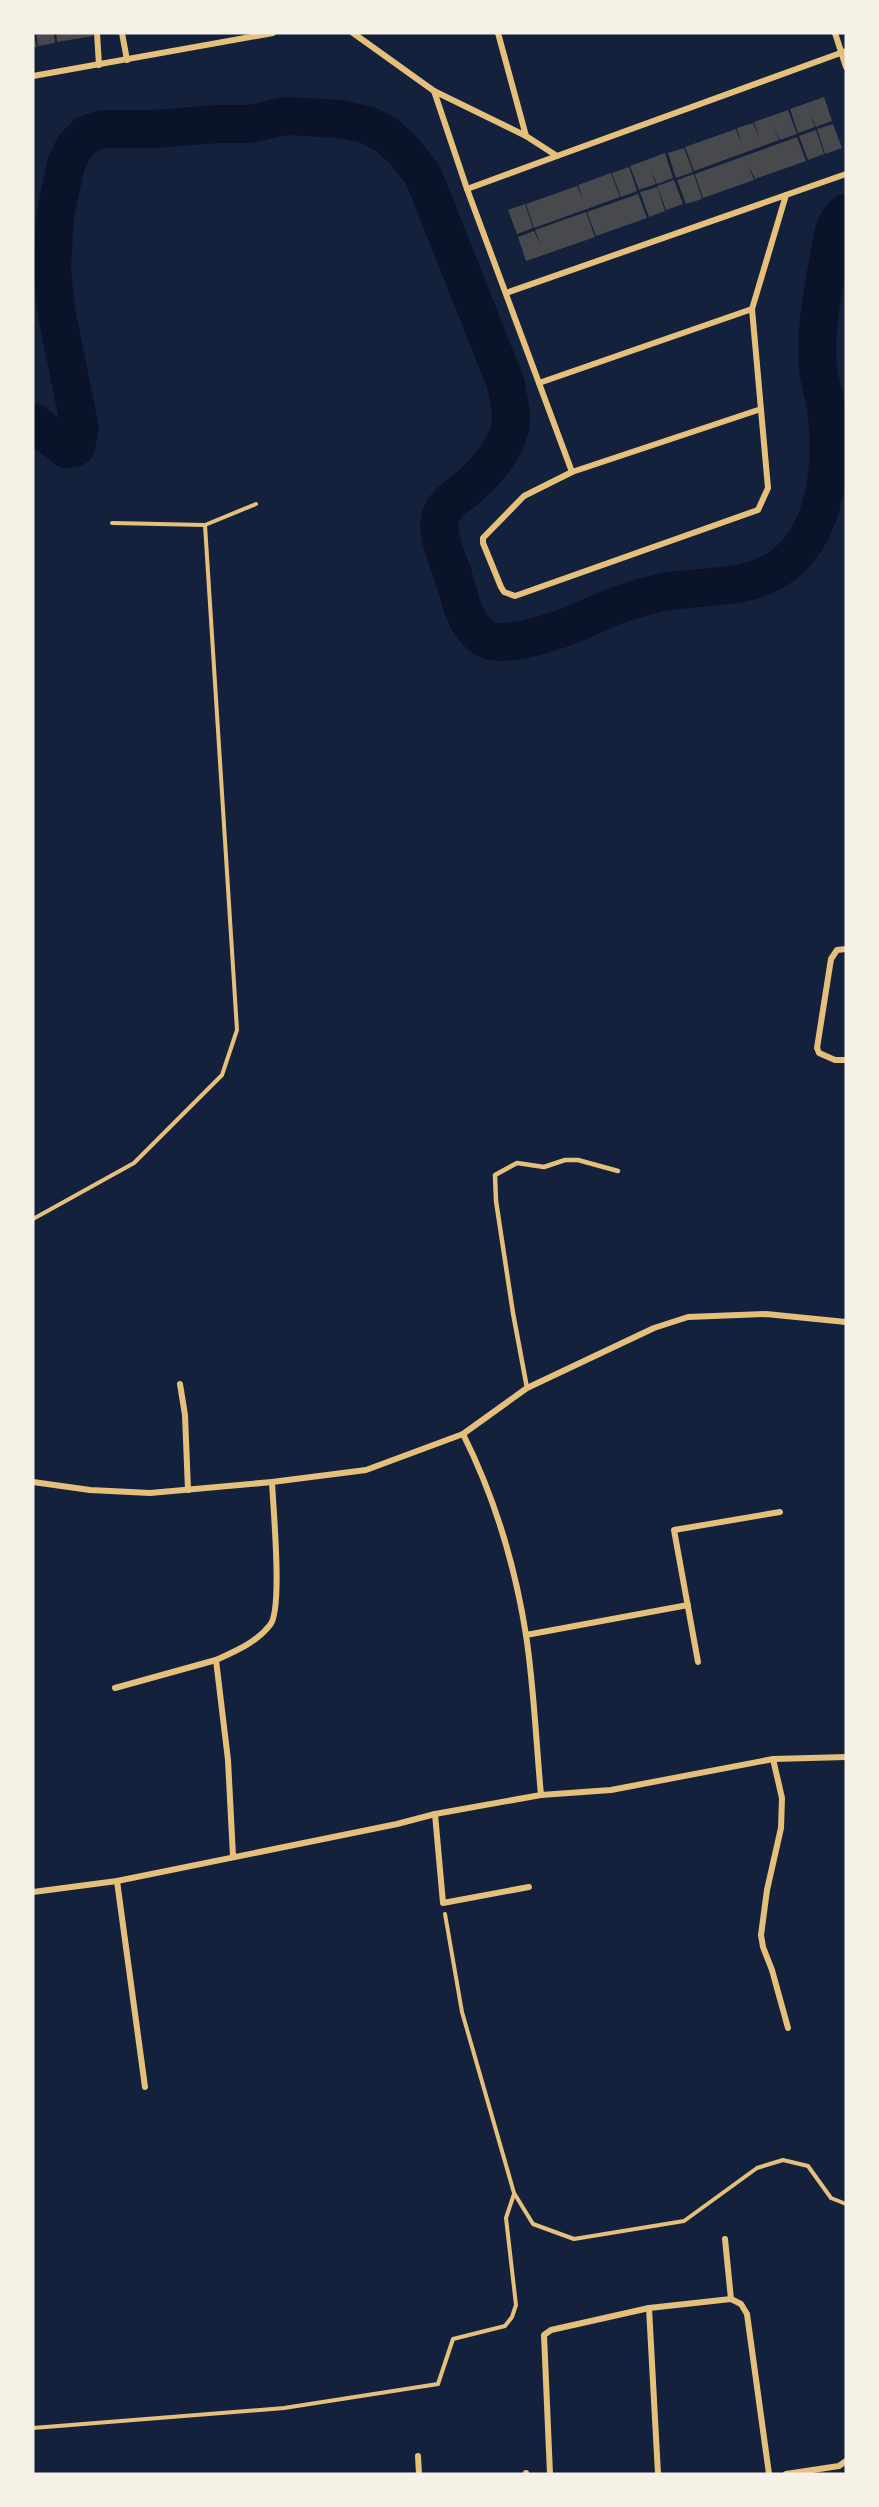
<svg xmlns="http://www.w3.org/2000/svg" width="879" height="2507" font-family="Mulish,sans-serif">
  <rect width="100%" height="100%" fill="#14213d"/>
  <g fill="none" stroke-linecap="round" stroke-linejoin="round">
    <path stroke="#0b132b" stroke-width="38" d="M33,422L66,449L76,447L80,428L56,310L52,270L55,216L66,164L74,147L87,134L103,129H155L218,124H249L286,116L339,119L368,125L388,136L404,151L423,175L506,384C507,393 510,403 511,413C513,443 487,472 465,490C455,498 443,505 440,519C436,536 448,559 453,575C458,590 461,609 469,622C474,629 482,639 491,641C513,646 560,630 581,621C607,608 635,598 664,592C704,585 748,591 782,566C830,530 833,456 825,402C823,391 819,380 818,369C815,331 822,294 829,257C832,241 832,223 846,213"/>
  </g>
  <g fill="#48494c">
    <path d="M33,33L37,47H33Z"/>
    <path d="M36,33H54L55,43L38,46Z"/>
    <path d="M56,33H93V36L57,42Z"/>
    <path d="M824,97L832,121L816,127L809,111L815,127L798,133L790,109Z"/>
    <path d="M788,110L797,134L780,140L774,126L779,140L694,171L685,147L736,129L742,145L737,128L753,123L759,138L754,122Z"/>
    <path d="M833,124L842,148L825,154L817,129Z"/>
    <path d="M816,130L824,154L808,160L799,136Z"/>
    <path d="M797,137L806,161L755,179L748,164L754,180L703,198L695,174Z"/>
    <path d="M684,148L693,172L676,178L668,153Z"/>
    <path d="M665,153L673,178L657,184L650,168L656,184L639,190L630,166Z"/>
    <path d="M629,167L637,191L621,197L612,173Z"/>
    <path d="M611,173L620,197L534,228L526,204L577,186L583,200L578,185Z"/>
    <path d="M694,174L702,199L686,204L677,180Z"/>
    <path d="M674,180L683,204L666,210L657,186Z"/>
    <path d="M657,187L665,211L649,217L640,192Z"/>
    <path d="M638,194L647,218L596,236L587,212Z"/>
    <path d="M525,204L533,228L517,234L508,210Z"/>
    <path d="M586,212L595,237L526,261L518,237L534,231L541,246L535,230Z"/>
  </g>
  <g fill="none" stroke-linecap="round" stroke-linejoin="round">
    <g stroke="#e5c07b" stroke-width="4">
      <path d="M112,523L205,525L256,504"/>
      <path d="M33,1219L134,1163L222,1075L237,1030L205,525"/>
      <path d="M445,1914L462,2012L514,2193L533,2224L574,2239L684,2221L757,2168L783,2160L808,2166L831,2198L846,2204"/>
      <path d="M33,2428L284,2408L438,2384L453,2339L505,2326L512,2317L516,2305L506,2218L514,2194"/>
    </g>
    <path stroke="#e5c07b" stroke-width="4.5" d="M527,1388L513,1313L496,1201L495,1175L517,1163L544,1167L565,1160H578L618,1171"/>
    <g stroke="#e5c07b" stroke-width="6">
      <path d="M97,33L99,65"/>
      <path d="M122,33L127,60"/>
      <path d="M353,33L434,91L526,136L557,156L846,51"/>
      <path d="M498,33L526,136"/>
      <path d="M835,33L846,67"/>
      <path d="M33,76L273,33"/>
      <path d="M434,91L467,189L572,472"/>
      <path d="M467,189L557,156"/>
      <path d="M506,293L846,174"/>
      <path d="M539,383L752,309"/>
      <path d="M761,409L572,472L524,496L483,538V543L501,587L504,592L515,596L758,510L768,488L752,309L786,195"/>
      <path d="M846,949L837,950L831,959L817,1048L819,1053L835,1060H846"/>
      <path d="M180,1384L185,1415L188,1490"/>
      <path d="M463,1434C494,1496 515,1566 526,1635C534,1687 536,1742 541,1795"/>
      <path d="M33,1482L90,1490L150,1493L272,1482L366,1470L463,1434L527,1388L654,1328L688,1317L766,1314L846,1322"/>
      <path d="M526,1635L688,1605"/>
      <path d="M698,1662L674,1530L780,1512"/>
      <path d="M115,1688L216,1660"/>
      <path d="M773,1759L782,1798L781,1828L767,1890L761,1935L763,1947L772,1970L788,2028"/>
      <path d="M435,1814L443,1903L529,1887"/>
      <path d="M233,1856L228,1760L216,1660C236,1651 257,1642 270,1625C283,1610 273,1507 272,1482"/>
      <path d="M117,1881L145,2087"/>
      <path d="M33,1892L117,1881L397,1824L435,1814L541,1795L611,1790L773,1759L846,1757"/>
      <path d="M725,2239L731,2299L741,2304L747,2314L769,2474"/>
      <path d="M649,2308L658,2474"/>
      <path d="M418,2456L419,2474"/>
      <path d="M526,2473V2474"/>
      <path d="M550,2474L544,2335L551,2330L649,2308L731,2299"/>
      <path d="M786,2474L839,2466L846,2461"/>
    </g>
  </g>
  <rect width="879" height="2507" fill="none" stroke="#f6f1e7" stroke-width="69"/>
</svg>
